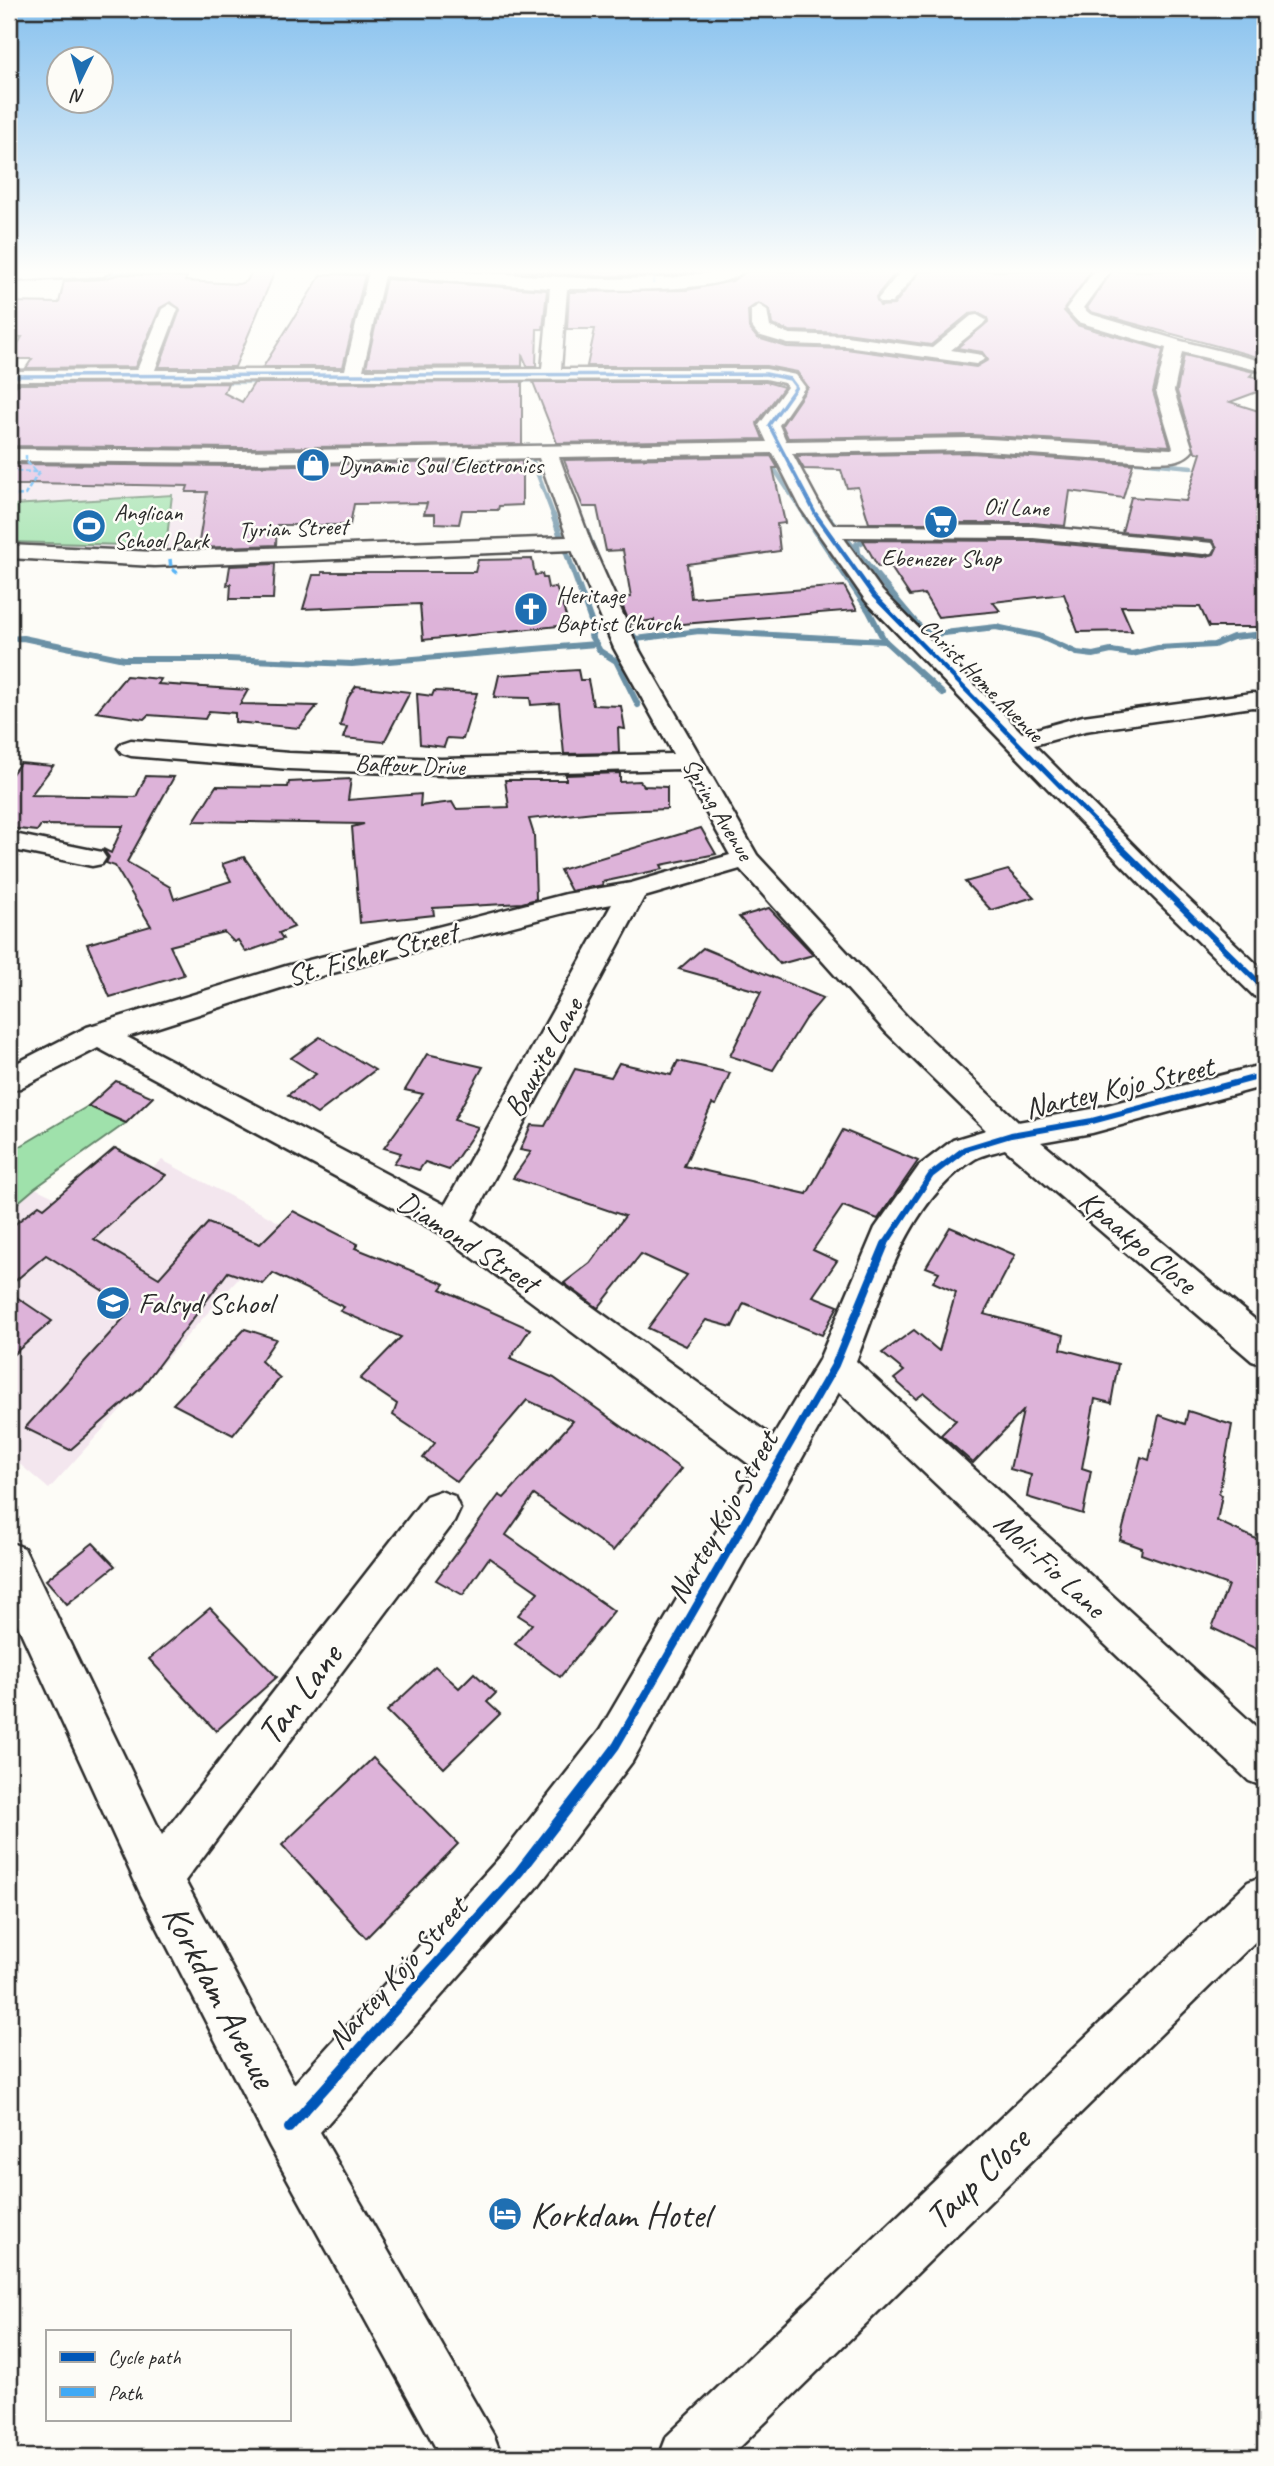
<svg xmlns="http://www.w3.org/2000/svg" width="1274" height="2466" font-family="Caveat,sans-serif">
  <rect width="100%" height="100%" fill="#fdfcf7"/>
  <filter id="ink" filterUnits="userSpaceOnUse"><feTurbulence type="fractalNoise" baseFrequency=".0143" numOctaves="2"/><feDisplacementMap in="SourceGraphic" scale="14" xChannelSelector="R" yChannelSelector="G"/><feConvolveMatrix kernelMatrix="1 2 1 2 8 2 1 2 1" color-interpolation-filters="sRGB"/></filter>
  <g filter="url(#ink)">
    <g fill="#f3e6ee">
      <path d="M9,466L248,467L228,555H195L9,546Z"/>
      <path d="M162,1160L286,1226L49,1489L9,1455V1210L35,1188L96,1217Z"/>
    </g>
    <g fill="#9fe1ab" stroke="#65866b" stroke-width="2">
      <path d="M172,495L166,546L9,542V510L13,505Z"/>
      <path d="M88,1106L126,1123L35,1188L9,1210V1153Z"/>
    </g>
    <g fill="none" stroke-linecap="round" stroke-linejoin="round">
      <g stroke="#6b90a5" stroke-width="4.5">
        <path d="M341,271L420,278"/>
        <path d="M9,276V295"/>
        <path d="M48,279L155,271"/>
        <path d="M556,288L601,289"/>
        <path d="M1176,349L1213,361L1265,372"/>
        <path d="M9,383L599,380"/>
        <path d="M686,444L751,442L759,438L757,428"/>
        <path d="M469,447L651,444"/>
        <path d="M224,451H266"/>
        <path d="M1159,451L1169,450L1165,421"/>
        <path d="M740,453L762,456L775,470L806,517"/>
        <path d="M1082,457L1192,467"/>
        <path d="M521,458L532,459L554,517"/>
        <path d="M9,461H59"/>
        <path d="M826,515L828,517"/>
      </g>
      <g stroke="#6b90a5" stroke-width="6">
        <path d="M553,515L590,618L594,631L591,636L600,651L616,661L638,705"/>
        <path d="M805,515L869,611L884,640L943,694"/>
        <path d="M826,515L917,624L930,635"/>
        <path d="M585,528L598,561"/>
        <path d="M858,552L857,544L866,540L947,537"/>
        <path d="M625,625L636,639L642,662"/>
        <path d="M927,635L996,627L1039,636L1077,653L1093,655L1111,651L1132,654L1158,648L1214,645L1233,637L1265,634"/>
        <path d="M9,639L23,638L124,659H228L352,664L596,644"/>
        <path d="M636,639L699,631L885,641"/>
      </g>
    </g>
    <g fill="#ddb3d9" stroke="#2b2b2b" stroke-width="2" fill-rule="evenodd">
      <path d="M252,271H275L235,367H159L180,310L171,302L160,308L135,367L26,368L32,359H9L22,337H9V302L59,303L64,281L103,279L121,274L187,277L185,281L239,284L247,281Z"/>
      <path d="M515,271H699L670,275L599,276Z"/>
      <path d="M747,271H897L876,297L880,306L894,305L920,271H1091L1064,311L1077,325L1163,350L1153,392L1170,446L971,435L788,438L782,425L808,387L797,372L766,366H587L595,329H567L569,292L687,290L732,281ZM758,303L770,310L772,325L790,331L846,333L931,345L969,314L978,313L987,318L988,322L957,348L982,352L988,360L976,367L846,349L787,347L757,338L749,328L748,310Z"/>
      <path d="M1112,271H1265V359L1091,312L1087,308Z"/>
      <path d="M330,274L365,275L343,367H263L321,275Z"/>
      <path d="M386,279L547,290L543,329H537L536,366H527L522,354V366L366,367Z"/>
      <path d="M1184,355L1254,372L1250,376L1265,379V389L1230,402L1265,413V627H1209L1200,607L1121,606L1132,631L1078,632L1064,594L993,602L1000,611L938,617L924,594L910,596L890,566L878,567L863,540L1033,541L1204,557L1214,554L1217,547L1212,540L1122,532L1131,497L1186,501L1201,453L1195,452L1177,391Z"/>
      <path d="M522,382V444L240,448L9,446V396L17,384L228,383L224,393L242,402L254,383Z"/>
      <path d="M533,382H766L784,387L757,423L763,439L557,443Z"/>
      <path d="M971,453L1133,464L1123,498L1070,491L1065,526L1033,523H869L858,487L847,488L841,470L804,469L796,456Z"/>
      <path d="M771,456L778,468H773L785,523L777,524L780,551L687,564L691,598L844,586L857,610L682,624L654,625V620L630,624L619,598L631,597L623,550L606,551L597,507H583L564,460Z"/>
      <path d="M522,461V505L499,506L498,510H462L459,524L435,523V514H424L427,503L354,504L350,525H277L276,545L198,548L207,492H186L188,486L30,483L28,485H9V464L240,466Z"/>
      <path d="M532,559L535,575L542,574L543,578H546L548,588L556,587L569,625L423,640L420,604L303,609L313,575H322V572H475L478,560Z"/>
      <path d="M275,564L273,599H230L231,584L227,585L230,566Z"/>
      <path d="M578,670L580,680H588L593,705L621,706L625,729L618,728L619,753L564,754L559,703L531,705L530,698L494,697L499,675Z"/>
      <path d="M126,676L161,679L158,684L248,690L240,704L317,706L299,728L235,722V713L209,711L205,719L148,715L144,719L96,712Z"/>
      <path d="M356,686L410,692L384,742L343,738L347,727L340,726L348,698Z"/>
      <path d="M434,691L477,693L463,739L447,738L444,747L420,744L417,694L432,696Z"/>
      <path d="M20,763L53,766L31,795L136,797L146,776L174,777L127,862L170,887L174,899L231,881L222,864L244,857L294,927L279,933L283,939L246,952L238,940L234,942L224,932L170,946L184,975L110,997L87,944L151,926L115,866L106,863L109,857L103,849L111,853L123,826L41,825L37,831L9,828V778Z"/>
      <path d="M620,773V782L640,781L644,786L667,787V809L594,812L529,819L534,835L536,899L522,903L433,908L434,915L360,923L352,827L364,824L194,821L216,786L288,787L289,782L351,779L348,800L421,794L420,806L452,802L456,809L509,807L505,780H566V775Z"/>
      <path d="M701,828L716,854L661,865L663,869L602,882L603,885L571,891L560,870Z"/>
      <path d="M1008,870L1034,897L991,910L965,882Z"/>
      <path d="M769,908L812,953L813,955L780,964L739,917Z"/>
      <path d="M703,948L823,998L805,1019L773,1070L730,1056L761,992L679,969Z"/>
      <path d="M320,1037L375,1070L317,1114L288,1095L316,1074L291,1058Z"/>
      <path d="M427,1054L483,1067L454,1120L478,1127L449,1170L425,1162L419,1170L394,1163L401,1153L384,1148L423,1094L405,1090Z"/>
      <path d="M678,1061L730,1073L716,1105L712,1104L684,1166L807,1194L843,1130L918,1161L878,1219L843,1206L813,1250L837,1261L813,1296L838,1306L822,1335L744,1303L732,1327L706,1320L686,1346L648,1328L687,1275L641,1254L598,1308L564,1283L590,1263L625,1216L513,1178L531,1152L520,1150L531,1125L545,1126L575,1069L611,1077L619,1063L671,1075Z"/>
      <path d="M116,1081L153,1097L126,1123L88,1106Z"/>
      <path d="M115,1148L166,1175L94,1239L159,1278L208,1223L260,1244L293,1211L358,1244L355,1248L445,1284L441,1289L530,1329L510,1359L554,1378L681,1469L613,1551L534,1495L506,1535L614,1611L560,1677L515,1644L532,1624L518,1615L538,1592L489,1558L463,1595L436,1580L499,1495L504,1498L573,1421L527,1400L457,1482L423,1458L435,1443L393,1415L397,1404L360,1379L401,1337L340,1311L344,1307L273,1273L263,1284L228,1272L141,1388L70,1450L25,1428L132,1309L46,1255L9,1286V1229L39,1205L44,1208Z"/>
      <path d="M950,1227L1015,1255L984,1314L1064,1335L1061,1349L1118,1364L1111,1403L1095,1399L1082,1468L1091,1471L1083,1514L1027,1497L1031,1475L1010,1469L1023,1411L973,1463L941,1435L956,1420L924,1393L916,1399L894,1379L904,1371L882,1353L914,1330L939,1351L956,1292L933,1282L939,1272L926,1267Z"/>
      <path d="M9,1292L52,1321L9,1358Z"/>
      <path d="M245,1329L276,1339L261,1361L280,1378L233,1435L173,1404Z"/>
      <path d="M1188,1411L1232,1425L1219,1494L1222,1495L1217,1521L1265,1543V1653L1212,1628L1228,1585L1141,1554L1142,1548L1120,1540L1141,1457L1149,1460L1159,1415L1185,1424Z"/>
      <path d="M93,1543L115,1566L67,1604L46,1580Z"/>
      <path d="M210,1608L277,1677L216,1731L149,1659Z"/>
      <path d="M435,1666L459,1688L474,1673L496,1693L487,1702L500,1714L444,1768L387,1711Z"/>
      <path d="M373,1758L458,1844L366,1938L282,1845Z"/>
    </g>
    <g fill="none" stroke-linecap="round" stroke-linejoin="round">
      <g stroke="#2b2b2b" stroke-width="5">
        <g id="street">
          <path d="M9,271H111L103,276L9,281Z"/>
          <path d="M369,271H447L599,279L670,278L719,271H744C720,295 602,289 567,289L561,369H766L796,375L805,387L779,425L786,441L971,438L1171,449L1173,448L1156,391L1166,348L1078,322L1066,309L1094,271H1110L1083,308L1090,314L1181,341L1265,362V372L1182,352L1174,391L1193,450C1182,464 1165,461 1149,462L971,450L792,453L822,509L833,525L1033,526L1212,543L1215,548L1212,553L1204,554L1033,538L843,537L882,591L1022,733L1083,716L1252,693L1265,694V708L1252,707L1085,731L1034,745L1171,883L1265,972V999L1254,996L1151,895L866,601L802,510L773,453L559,457L591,543L638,648L757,855L908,1018L1018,1122L1092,1109L1265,1064V1086L1092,1133L1041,1142L1265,1328V1365L1252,1361L1005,1149C996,1152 983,1154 975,1159C907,1202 884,1290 856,1361L1265,1735V1787L1249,1781L839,1392L632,1762L536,1889L320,2132L494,2436L502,2457H441L270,2147L141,1895L9,1606V1542L24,1548L162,1835L426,1496L440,1491L454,1496L460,1509L454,1522L185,1881L294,2084L502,1855L600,1730L754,1468L440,1233L98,1048L20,1088L9,1091V1067L87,1027L286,966L566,894L631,883L730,855L682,769L441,775L289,769L131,756L122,753L118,748L122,743L131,740L289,753L441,759L673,754L614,648L572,550L154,566L9,558V545L154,552L567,537L539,458L240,463L9,461V449L240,451L767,442L759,425L787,387L784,383L766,379L9,381V371L137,370L162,309L170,304L178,309L155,370H345ZM384,276L550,288L542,369L363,370ZM740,869L886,1032L986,1130L953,1140L919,1166L875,1228L819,1360L773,1437L472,1220L644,897ZM612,904L445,1205L127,1037L306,980L567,912Z"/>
          <path d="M901,271H918L892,303H880L878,299Z"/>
          <path d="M759,305L767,310L770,327L790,334L846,336L932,348L971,316L977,315L986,320L983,324L951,350L982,355L985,359L976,364L846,346L788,344L758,335L751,326V310Z"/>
          <path d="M9,833L102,852L106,858L102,864L92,866L9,849Z"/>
          <path d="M1265,1875V1932L730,2457H659L667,2436L1248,1882Z"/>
        </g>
      </g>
      <use href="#street" fill="#fdfcf7" fill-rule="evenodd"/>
      <g stroke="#3fa9f5" stroke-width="2.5" stroke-dasharray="5 2.5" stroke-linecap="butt">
        <path d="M653,284L656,271"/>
        <path d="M26,455V461L36,472"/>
        <path d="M9,471L39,472L25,495L9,496"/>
      </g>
      <path stroke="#3fa9f5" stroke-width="3.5" stroke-dasharray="7 3.5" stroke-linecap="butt" d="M170,559L171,568L180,575"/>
      <g stroke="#fdfcf7" stroke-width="6">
        <path id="cycleway-far4" d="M9,376L766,374L790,379L796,387L769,425L817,517"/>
      </g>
      <g stroke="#fdfcf7" stroke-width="7">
        <path id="cycleway-far3" d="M816,515L874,596L1108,835"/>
      </g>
      <g stroke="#fdfcf7" stroke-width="10">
        <g id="cycleway-far2">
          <path d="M1106,833L1265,989"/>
          <path d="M884,1246L931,1175L965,1149L1011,1135L1092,1121L1265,1075"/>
        </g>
      </g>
      <g stroke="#fdfcf7" stroke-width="12">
        <path id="cycleway-far1" d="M592,1778L616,1746L835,1365L885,1244"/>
      </g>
      <g stroke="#fdfcf7" stroke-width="15">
        <path id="cycleway" d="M289,2128L519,1872L593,1776"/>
      </g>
      <use href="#cycleway-far4" stroke="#0057b8" stroke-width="3.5"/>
      <use href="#cycleway-far3" stroke="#0057b8" stroke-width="4.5"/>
      <use href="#cycleway-far2" stroke="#0057b8" stroke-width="6"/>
      <use href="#cycleway-far1" stroke="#0057b8" stroke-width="8"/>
      <use href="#cycleway" stroke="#0057b8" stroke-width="10"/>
    </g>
  </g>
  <linearGradient id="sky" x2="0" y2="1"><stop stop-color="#87c1ee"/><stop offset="0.44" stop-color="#fefefb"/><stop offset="1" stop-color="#fefefb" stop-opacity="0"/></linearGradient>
  <rect width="1274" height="616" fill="url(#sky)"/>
  <defs>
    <g id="shop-disc" transform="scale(1.75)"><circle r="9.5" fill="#1f6fb2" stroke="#fdfcf7"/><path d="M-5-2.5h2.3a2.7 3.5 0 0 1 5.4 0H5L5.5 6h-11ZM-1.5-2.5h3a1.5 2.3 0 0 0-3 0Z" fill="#fff"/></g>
    <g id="supermarket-disc" transform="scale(1.75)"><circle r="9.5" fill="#1f6fb2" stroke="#fdfcf7"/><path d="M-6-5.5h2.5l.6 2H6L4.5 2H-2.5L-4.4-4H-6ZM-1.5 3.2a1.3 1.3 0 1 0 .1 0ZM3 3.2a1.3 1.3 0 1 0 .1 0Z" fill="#fff"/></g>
    <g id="stadium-disc" transform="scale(1.75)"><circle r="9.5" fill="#1f6fb2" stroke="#fdfcf7"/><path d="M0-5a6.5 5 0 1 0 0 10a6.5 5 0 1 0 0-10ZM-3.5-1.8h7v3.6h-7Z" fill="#fff"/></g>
    <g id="church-disc" transform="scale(1.75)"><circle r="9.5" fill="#1f6fb2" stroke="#fdfcf7"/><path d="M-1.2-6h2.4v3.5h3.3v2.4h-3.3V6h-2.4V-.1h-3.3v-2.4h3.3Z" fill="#fff"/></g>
    <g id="school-disc" transform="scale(1.75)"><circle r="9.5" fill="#1f6fb2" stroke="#fdfcf7"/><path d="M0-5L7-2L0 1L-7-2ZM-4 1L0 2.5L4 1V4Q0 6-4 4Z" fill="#fff"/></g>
    <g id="hotel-disc" transform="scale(1.75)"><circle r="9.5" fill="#1f6fb2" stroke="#fdfcf7"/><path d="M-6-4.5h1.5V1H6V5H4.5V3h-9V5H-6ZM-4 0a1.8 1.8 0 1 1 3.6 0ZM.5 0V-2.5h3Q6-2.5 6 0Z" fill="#fff"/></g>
  </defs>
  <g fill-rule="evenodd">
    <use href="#shop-disc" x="313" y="465"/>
    <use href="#supermarket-disc" x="941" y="522"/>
    <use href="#stadium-disc" x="89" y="526"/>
    <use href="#church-disc" x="531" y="609"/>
    <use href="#school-disc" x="113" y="1303"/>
    <use href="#hotel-disc" x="505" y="2214"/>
  </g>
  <g text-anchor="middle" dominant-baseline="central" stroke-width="5" stroke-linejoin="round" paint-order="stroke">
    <g font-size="24" fill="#2b2b2b" stroke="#fdfcf7" text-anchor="start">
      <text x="338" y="465">Dynamic Soul Electronics</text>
      <text x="114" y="512">Anglican<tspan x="114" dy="28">School Park</tspan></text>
      <text x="941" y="558" text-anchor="middle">Ebenezer Shop</text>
      <text x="556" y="595">Heritage<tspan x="556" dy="28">Baptist Church</tspan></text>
    </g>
    <g font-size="24" fill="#2b2b2b" stroke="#fdfcf7">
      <text transform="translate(1016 507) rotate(2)">Oil Lane</text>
      <text transform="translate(293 528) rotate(-2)">Tyrian Street</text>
      <text transform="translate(982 680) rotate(45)">Christ Home Avenue</text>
      <text transform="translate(410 765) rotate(2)">Baffour Drive</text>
      <text transform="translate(718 809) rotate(59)">Spring Avenue</text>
    </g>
    <g font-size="30" fill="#2b2b2b" stroke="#fdfcf7">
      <text transform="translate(372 954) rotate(-15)">St. Fisher Street</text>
      <text transform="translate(543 1057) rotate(-61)">Bauxite Lane</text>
      <text transform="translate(1119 1087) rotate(-13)">Nartey Kojo Street</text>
      <text transform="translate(468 1242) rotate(33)">Diamond Street</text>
      <text transform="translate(1138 1242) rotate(40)">Kpaakpo Close</text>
      <text transform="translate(722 1517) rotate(-60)">Nartey Kojo Street</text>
      <text transform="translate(1050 1565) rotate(43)">Moli-Fio Lane</text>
      <text transform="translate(397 1973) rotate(-48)">Nartey Kojo Street</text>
    </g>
    <g font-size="30" fill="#2b2b2b" stroke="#fdfcf7" text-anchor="start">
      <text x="138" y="1303">Falsyd School</text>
    </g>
    <g font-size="37" fill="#2b2b2b" stroke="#fdfcf7">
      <text transform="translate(299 1694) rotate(-53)">Tan Lane</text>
      <text transform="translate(220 1996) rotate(62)">Korkdam Avenue</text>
      <text transform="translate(977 2178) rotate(-44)">Taup Close</text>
    </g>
    <g font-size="37" fill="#2b2b2b" stroke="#fdfcf7" text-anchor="start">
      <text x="530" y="2214">Korkdam Hotel</text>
    </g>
  </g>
  <rect width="1274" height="2466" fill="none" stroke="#fdfcf7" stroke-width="35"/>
  <rect x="18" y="18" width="1239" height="2431" fill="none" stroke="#2b2b2b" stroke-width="2.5" filter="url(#ink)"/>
  <rect x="46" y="2330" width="245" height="91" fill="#fdfcf7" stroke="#a9a8a5" stroke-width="2"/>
  <rect x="60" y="2352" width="35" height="10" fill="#0057b8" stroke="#a9a8a5" stroke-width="2"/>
  <text x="108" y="2364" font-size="21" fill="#2b2b2b">Cycle path</text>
  <rect x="60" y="2387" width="35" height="10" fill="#3fa9f5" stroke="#a9a8a5" stroke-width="2"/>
  <text x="108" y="2400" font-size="21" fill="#2b2b2b">Path</text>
  <g transform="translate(80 80) rotate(185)"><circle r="33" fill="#fdfcf7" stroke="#a9a8a5" stroke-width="2"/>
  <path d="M0-5L12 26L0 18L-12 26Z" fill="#1f6fb2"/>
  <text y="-10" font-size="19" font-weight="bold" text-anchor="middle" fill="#2b2b2b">N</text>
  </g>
</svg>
